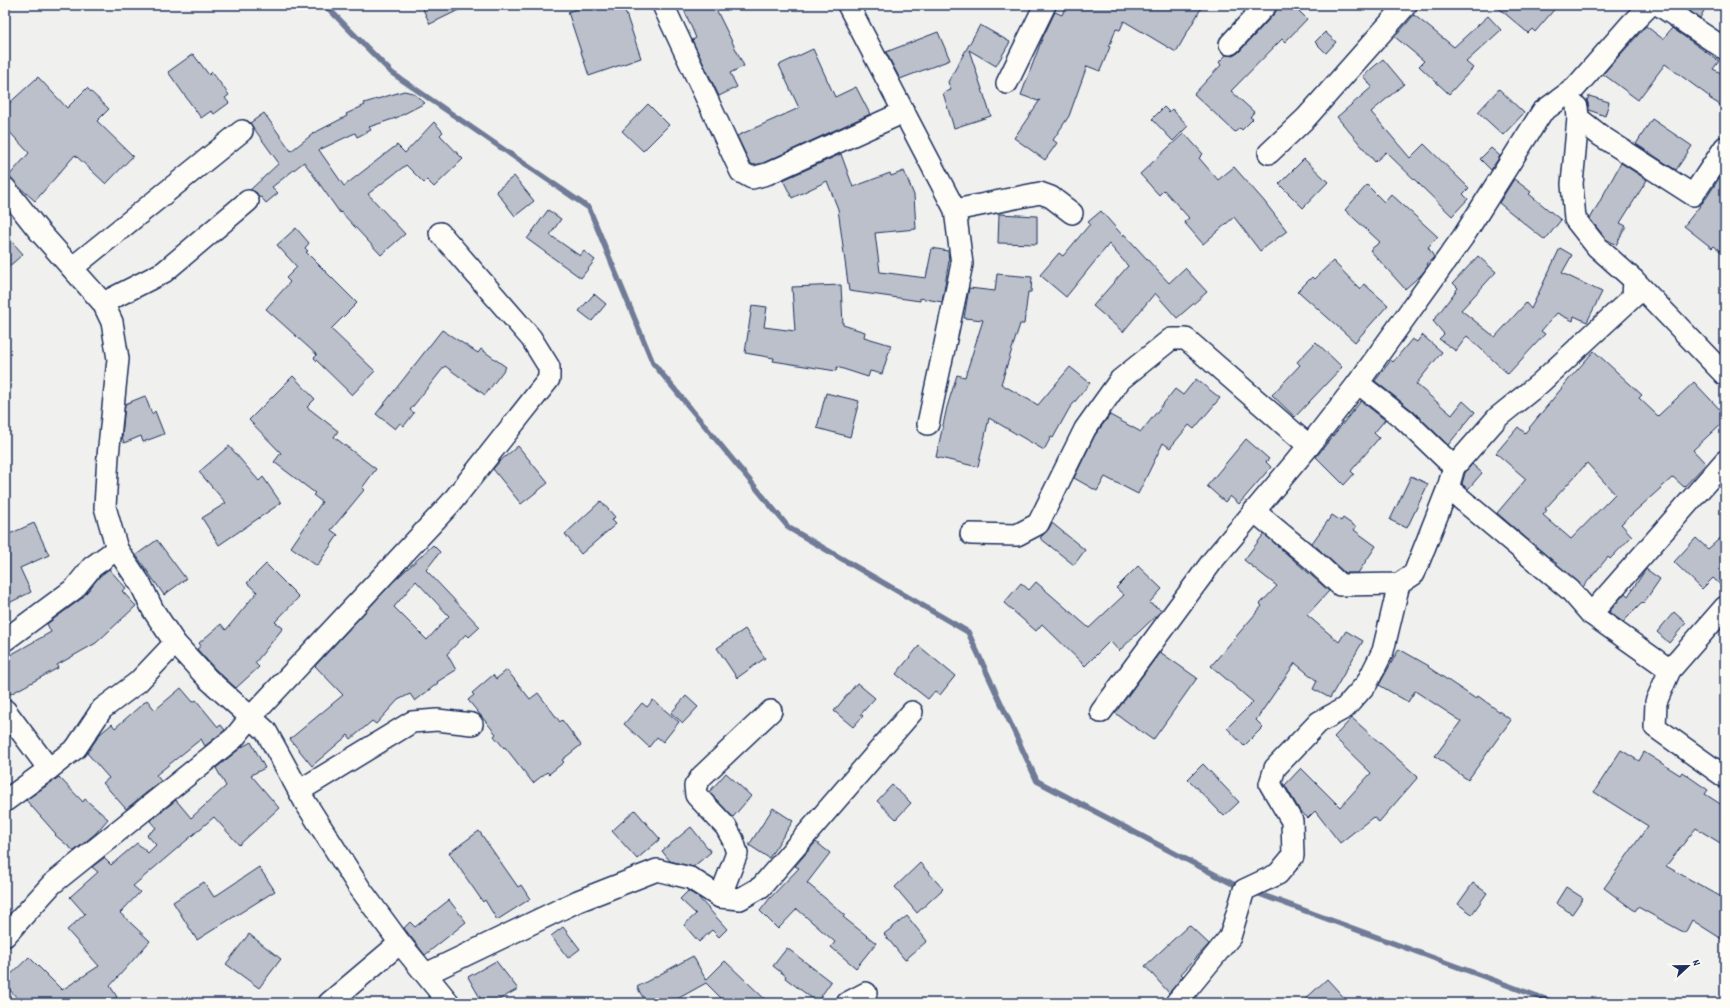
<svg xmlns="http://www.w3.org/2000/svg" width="1730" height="1008" font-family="Dekko,sans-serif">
  <rect width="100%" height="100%" fill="#f0f0ee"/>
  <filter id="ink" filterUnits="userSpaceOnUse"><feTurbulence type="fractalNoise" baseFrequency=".025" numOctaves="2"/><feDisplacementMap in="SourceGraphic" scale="8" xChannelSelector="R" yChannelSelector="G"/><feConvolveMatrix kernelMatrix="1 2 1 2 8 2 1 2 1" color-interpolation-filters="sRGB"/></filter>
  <g filter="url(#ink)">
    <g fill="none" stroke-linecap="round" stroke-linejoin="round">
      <g stroke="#6f7b97" stroke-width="5.5">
        <path d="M325,5L392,73L589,208L653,363L789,528L968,632L1037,781L1231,883L1242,887"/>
        <path d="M1254,892L1556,1003"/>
      </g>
    </g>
    <g fill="#bbc0ca" stroke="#1b2f5e" fill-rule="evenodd">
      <path d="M421,5H469L430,24Z"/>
      <path d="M587,5H623L641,58L589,76L568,12Z"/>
      <path d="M682,5H714L744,66L730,73L737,87L719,96L692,40L696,38Z"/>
      <path d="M1066,5H1203L1176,52L1124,21L1120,30L1116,29L1111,42L1108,46L1110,47L1100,71L1087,66L1069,116L1053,140L1057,143L1045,160L1014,138L1040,100L1038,101L1021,95L1042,39L1055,12L1062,15Z"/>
      <path d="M1278,5H1293L1307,19L1285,42L1282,39L1231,91L1254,112L1250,117L1253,119L1242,130L1240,128L1235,132L1194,94L1221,65L1219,62L1226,55L1233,56L1239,52L1275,13Z"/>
      <path d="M1495,5H1558L1535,32L1532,29L1528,33Z"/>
      <path d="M1681,5H1707L1700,18Z"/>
      <path d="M1414,15L1454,47L1488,16L1501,30L1466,62L1473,68L1449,94L1419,66L1424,61L1395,37Z"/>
      <path d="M980,25L1010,42L996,66L969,50L991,116L954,128L943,93L951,90L948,82Z"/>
      <path d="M1646,26L1663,39L1672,28L1719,61L1713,69L1723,74L1725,70V108L1709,98L1710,97L1665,64L1638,100L1603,74Z"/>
      <path d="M938,32L950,60L900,79L886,52Z"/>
      <path d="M1325,32L1336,42L1326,53L1315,42Z"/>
      <path d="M813,49L835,97L856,87L870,114L763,163L754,165L750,163L737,136L799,108L779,65Z"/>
      <path d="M193,54L209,75L212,72L229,95L225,98L229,103L214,114L211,111L201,118L168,72Z"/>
      <path d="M1383,59L1404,84L1371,112L1410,158L1424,144L1469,188L1463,194L1468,199L1452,216L1386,152L1375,162L1337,117L1372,87L1363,76Z"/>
      <path d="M38,77L67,108L87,88L109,109L97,121L133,156L106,184L75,155L35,201L8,177L29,153L5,127V107Z"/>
      <path d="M1499,89L1524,113L1503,135L1478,112Z"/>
      <path d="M404,91L413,93L425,103L396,118L369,127L371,130L357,137L355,133L319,150L344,186L397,145L405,153L434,122L443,132L440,135L463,159L434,187L427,180L424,183L406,165L368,194L405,234L381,255L341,212L340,213L304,162L272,187L278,193L266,203L261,197L259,198L257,193L250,190L278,164V162L250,123L264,113L291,151L314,133L347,116L346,114L365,105L364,103Z"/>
      <path d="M1589,96L1609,102L1605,116L1589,110L1587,101Z"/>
      <path d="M648,104L669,125L643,151L622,131Z"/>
      <path d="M1164,107L1169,112L1172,109L1188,126L1173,141L1152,119Z"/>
      <path d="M1652,119L1692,146L1676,170L1636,144Z"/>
      <path d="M1184,133L1203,154L1199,158L1218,180L1234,167L1264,201L1287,231L1260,251L1234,217L1203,244L1184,222L1189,218L1164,190L1159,195L1140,174Z"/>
      <path d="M1491,148L1500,156L1491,170L1480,159Z"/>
      <path d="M841,154L853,187L890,173L891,176L904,171L914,195L916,229L875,233L880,272L926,278L932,248L948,251L949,261L942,302L920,298V301L849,291L838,209L827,181L792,198L783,180Z"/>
      <path d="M1304,159L1328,182L1303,208L1279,184Z"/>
      <path d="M1621,163L1647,180L1620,223L1626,226L1616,245L1606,239L1590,219Z"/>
      <path d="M1725,169V255L1714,246L1712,248L1684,226L1707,197Z"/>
      <path d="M514,176L534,201L515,216L496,191Z"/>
      <path d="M1514,179L1531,192L1529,194L1561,220L1545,240L1499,203Z"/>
      <path d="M1367,185L1384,202L1391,194L1438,237L1428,247L1434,257L1427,264L1428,266L1421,275L1405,289L1370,250L1380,242L1345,210Z"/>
      <path d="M548,210L561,219L550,235L580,256L584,251L595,260L581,278L527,239Z"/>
      <path d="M1101,211L1123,236L1124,234L1169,283L1185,268L1207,292L1177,318L1155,293L1123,332L1093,306L1128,266L1109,244L1066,297L1040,275L1059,253L1063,256L1090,224L1088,222Z"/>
      <path d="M999,214L1037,216V244L998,243Z"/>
      <path d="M296,228L309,243L305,248L308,251L306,252L357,303L331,329L375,371L352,395L314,358L317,355L266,309L290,282L286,278L297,267L277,245Z"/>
      <path d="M5,234L23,254L5,270Z"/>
      <path d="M1560,248L1572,255L1562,273L1602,292L1587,322L1574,316L1573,321L1557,313L1541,331L1545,334L1508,374L1467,336L1456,351L1439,339L1444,334L1433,321L1458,288L1453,283L1478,256L1496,272L1461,310L1495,337L1526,303L1531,309Z"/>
      <path d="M1333,261L1360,289L1364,284L1388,305L1355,342L1298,291L1312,277L1314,279Z"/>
      <path d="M997,274L1032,277L1031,292H1028L1024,324H1020L1001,384L1038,405L1070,367L1090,383L1069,409L1053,438L1051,437L1044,450L989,418L978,467L936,457L947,407L957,375L965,377L983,320L964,318L969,288L995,291Z"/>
      <path d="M841,285L843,325L865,332L864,337L891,345L882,374L870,371L868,377L837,367L836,371L773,361L774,358L745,353L752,305L767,307L764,327L795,331L792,287Z"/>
      <path d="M594,294L606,304L592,321L579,311Z"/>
      <path d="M442,330L478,353L481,349L506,367L485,395L445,366L410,410L414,413L404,426L400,423L395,429L376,414Z"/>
      <path d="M1422,335L1442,352L1416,384L1452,415L1463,401L1475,412L1448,445L1413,411L1375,381L1391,360L1393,362L1412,339L1417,342Z"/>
      <path d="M1316,342L1342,367L1295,417L1272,395L1300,365L1297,362Z"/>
      <path d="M1594,351L1642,395L1639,398L1658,416L1694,382L1725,415V420L1693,450L1706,464L1684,487L1673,477L1621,524L1632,536L1610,559L1608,557L1583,587L1497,513L1526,479L1496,453L1518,427L1525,433L1570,378ZM1587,463L1615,494L1571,539L1543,515L1547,510L1545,509Z"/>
      <path d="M293,376L315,399L307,407L338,431L334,437L376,469L362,488L364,490L331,530L338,535L317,566L291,547L322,502L313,495L315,493L274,462L281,453L249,420Z"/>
      <path d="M1196,379L1220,398L1194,429L1189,425L1170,448L1163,443L1138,494L1105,477L1097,491L1074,478L1095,435L1110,415L1141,432L1175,389L1183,395Z"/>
      <path d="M826,393L859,401L850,437L817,428Z"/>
      <path d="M145,396L152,414L155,411L164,434L143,442L141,436L124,443L122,437L125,404Z"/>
      <path d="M1361,401L1385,420L1374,433L1379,438L1351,471L1354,474L1344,485L1316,457Z"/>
      <path d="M1246,439L1269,459L1266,462L1271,467L1239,504L1230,496L1225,502L1207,486Z"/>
      <path d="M229,446L259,481L263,477L281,503L219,545L202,518L226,503L199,472Z"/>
      <path d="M518,446L548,483L521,504L493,469L500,461Z"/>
      <path d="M1472,464L1482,473L1468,489L1462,484L1465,473Z"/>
      <path d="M1411,476L1428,484L1407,528L1390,520Z"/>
      <path d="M601,501L615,517L612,520L616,524L581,554L565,534Z"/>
      <path d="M1332,515L1341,521L1343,518L1356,527L1354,530L1376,546L1358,573H1345L1312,543Z"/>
      <path d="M34,523L49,555L20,568L31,592L5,605V536Z"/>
      <path d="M1052,523L1085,550L1074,565L1040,538L1048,530Z"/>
      <path d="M1264,534L1329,591L1307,615L1339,642L1346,631L1363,641L1330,698L1313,689L1317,681L1295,663L1256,720L1263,727L1244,746L1227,728L1253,702L1211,666L1262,606L1260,604L1277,586L1244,560Z"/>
      <path d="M1725,534V589L1713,578L1702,589L1674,562L1696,538L1708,549Z"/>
      <path d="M157,540L186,579L164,595L136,555Z"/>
      <path d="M433,545L440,552L426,570L480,627L469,637L466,634L447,654L456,670L437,682L438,683L415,701L410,694L398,700L376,724L372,721L351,739L348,735L312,766L290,739L343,695L315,666L393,582ZM416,581L449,616L427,640L394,607Z"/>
      <path d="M266,564L299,597L275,622L283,628L255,663L259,667L236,688L216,670L197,649L201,646L199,643L221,624L226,630L257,592L247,583Z"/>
      <path d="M1138,566L1162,589L1149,603L1162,610L1119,651L1110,641L1085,666L1042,624L1036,631L1004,603L1021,583L1029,590L1036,582L1089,628L1124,595L1116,588Z"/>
      <path d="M109,569L126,588L122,591L136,606L96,643L57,665L58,668L5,697V658L51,632L47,624L81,599L100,576Z"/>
      <path d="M1646,569L1660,579L1643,604L1642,603L1623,622L1609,612L1625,593L1628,596Z"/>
      <path d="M1674,612L1686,623L1669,643L1657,632Z"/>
      <path d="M745,629L765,658L737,678L717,648Z"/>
      <path d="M919,646L955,676L940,695L935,691L928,699L896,674Z"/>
      <path d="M1399,649L1429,666L1428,667L1476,699L1478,696L1511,720L1468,780L1435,756L1461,721L1415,691L1408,702L1379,685Z"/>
      <path d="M1160,652L1197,678L1153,740L1115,713Z"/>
      <path d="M507,670L530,699L538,693L560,722L562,720L581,745L562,760L564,762L549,774L547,772L533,783L505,747L504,748L494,736L496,734L468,700L474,695L472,693L493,675L496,679Z"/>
      <path d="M857,683L875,698L861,714L863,716L853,727L834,711Z"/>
      <path d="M181,688L193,702L196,700L218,727L221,725L225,730L205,746L201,739L156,775L161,781L126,809L103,783L109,778L87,753L100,734L112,724L115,728L147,700L155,710Z"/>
      <path d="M686,696L698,707L683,723L671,713Z"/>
      <path d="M653,700L679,722L663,742L657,737L649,747L624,724L642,703L647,707Z"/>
      <path d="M1352,718L1418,777L1379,822L1373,817L1340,843L1315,811L1308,818L1300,811L1285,785L1301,768L1340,807L1371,773L1334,737Z"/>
      <path d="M251,742L265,768L251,775L279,808L239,845L214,817L133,886L140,892L120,913L150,941L110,986L117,997L107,1003H22L5,985V980L29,957L62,990L99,966L67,930L85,914L70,897L98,872L92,867L104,858L111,865L137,843L148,853L156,845L147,835L156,828L150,821L176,800L191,818L226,786L216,768L242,747Z"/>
      <path d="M1621,750L1639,761L1644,752L1680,775L1682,772L1708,790L1705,794L1725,807V846L1696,828L1666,866L1725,899V941L1692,920L1685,933L1638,907L1635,911L1604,888L1648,826L1594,792Z"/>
      <path d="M1203,764L1239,802L1224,816L1188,779Z"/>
      <path d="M726,773L751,796L733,817L709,792Z"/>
      <path d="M59,777L83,802L85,799L108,819L96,833L74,851L55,835L56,834L26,800Z"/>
      <path d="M892,785L911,803L896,819L877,801Z"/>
      <path d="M773,808L793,821L769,858L749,845Z"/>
      <path d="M635,810L660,839L637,859L612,831Z"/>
      <path d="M691,827L711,852L693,867L670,861L662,851Z"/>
      <path d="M479,831L518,887L521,885L530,899L497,920L485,900L483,902L449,853Z"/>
      <path d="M816,842L830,853L807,883L845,915L843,917L876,943L856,968L831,947L835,942L797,909L778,929L760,911L770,898L799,868L795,866Z"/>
      <path d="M920,863L943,889L917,913L895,887Z"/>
      <path d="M259,867L275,891L197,940L173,902L204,882L214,897Z"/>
      <path d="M1473,883L1487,893L1472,914L1458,904Z"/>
      <path d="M1566,887L1583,898L1572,914L1556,903Z"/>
      <path d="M688,891L698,897L727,929L719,937L712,930L699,942L684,925L696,914L680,899Z"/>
      <path d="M449,900L466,922L425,955L404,928L410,922L415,927Z"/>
      <path d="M907,916L927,941L905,960L884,934Z"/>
      <path d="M1189,925L1209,944L1181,974L1183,976L1169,993L1145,966Z"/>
      <path d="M563,927L580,949L568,958L551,936Z"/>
      <path d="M249,934L281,959L259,988L226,964Z"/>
      <path d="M787,948L831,982L817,1002L785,978L786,976L773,966Z"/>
      <path d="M693,956L706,980L725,961L769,1003H726L706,983L670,1003H646L637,987Z"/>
      <path d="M496,961L518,989L493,1003H483L468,977Z"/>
      <path d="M1327,979L1349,1003H1301Z"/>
    </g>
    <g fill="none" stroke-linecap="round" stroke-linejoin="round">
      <g stroke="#1b2f5e" stroke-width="24">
        <g id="minor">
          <path d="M663,5L741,172L752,178L767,174L904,112"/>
          <path d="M848,5L955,210L962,264L928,424"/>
          <path d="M1659,5L1725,49"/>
          <path d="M1230,44L1266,5"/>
          <path d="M1007,83L1045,5"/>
          <path d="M1577,107L1578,118L1601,136L1693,195L1725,147"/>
          <path d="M1578,118L1572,184L1575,219L1597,247L1634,280L1725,375"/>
          <path d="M1269,153L1306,118L1406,5"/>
          <path d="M5,188L39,231L103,303L112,322L118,359L108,456L105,507L117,549L141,585L153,610L175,643L208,679L266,731L305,802L359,887L400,943L449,1003"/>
          <path d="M955,210L1040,193L1051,197L1072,213"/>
          <path d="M72,268L242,131"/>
          <path d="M103,303L164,272L248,201"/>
          <path d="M1358,383L1405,420L1454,467"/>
          <path d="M1448,488L1570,590L1591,614L1670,670"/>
          <path d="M1254,511L1312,559L1340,585L1399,584L1414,574L1448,488L1454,467L1498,417L1539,384L1633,297L1634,280"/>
          <path d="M971,534L1017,535L1038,524L1085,429L1120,380L1171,339H1186L1309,446"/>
          <path d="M1725,607L1670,670L1656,702L1655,727L1725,777"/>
          <path d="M1591,614L1725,461"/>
          <path d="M5,640L74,589L92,567L117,549"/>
          <path d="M5,710L49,769L76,748L102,709L138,682L175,643"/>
          <path d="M1101,712L1214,559L1309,446L1358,383L1463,237L1542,112L1575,88L1631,24L1650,5"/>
          <path d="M299,791L412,722L437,720L472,724"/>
          <path d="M5,801L49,769"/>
          <path d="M720,897L737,853L733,840L726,827L696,795L695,786L702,776L771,711"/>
          <path d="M5,936L52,884L234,738L251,717L451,503L549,379V367L531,338L440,233"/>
          <path d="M426,974L578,901L657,870L690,878L720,897L740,899L761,887L912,712"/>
          <path d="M329,1003L400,943"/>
          <path d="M847,1003L866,993"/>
          <path d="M1176,1003L1230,937L1244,890L1278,874L1293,856L1292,821L1270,784L1275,768L1319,722L1345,708L1367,683L1383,651L1399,584"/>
        </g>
      </g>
      <use href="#minor" stroke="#fdfcf7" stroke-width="21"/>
    </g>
  </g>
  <rect width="1730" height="1008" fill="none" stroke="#fdfcf7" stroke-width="20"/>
  <rect x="10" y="10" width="1710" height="988" fill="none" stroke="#1b2f5e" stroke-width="1.5" filter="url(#ink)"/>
  <g transform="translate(1688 966) rotate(68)" stroke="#fdfcf7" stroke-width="3" paint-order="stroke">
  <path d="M0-3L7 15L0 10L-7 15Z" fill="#1b2f5e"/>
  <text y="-6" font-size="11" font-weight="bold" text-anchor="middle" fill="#1b2f5e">N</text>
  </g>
</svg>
